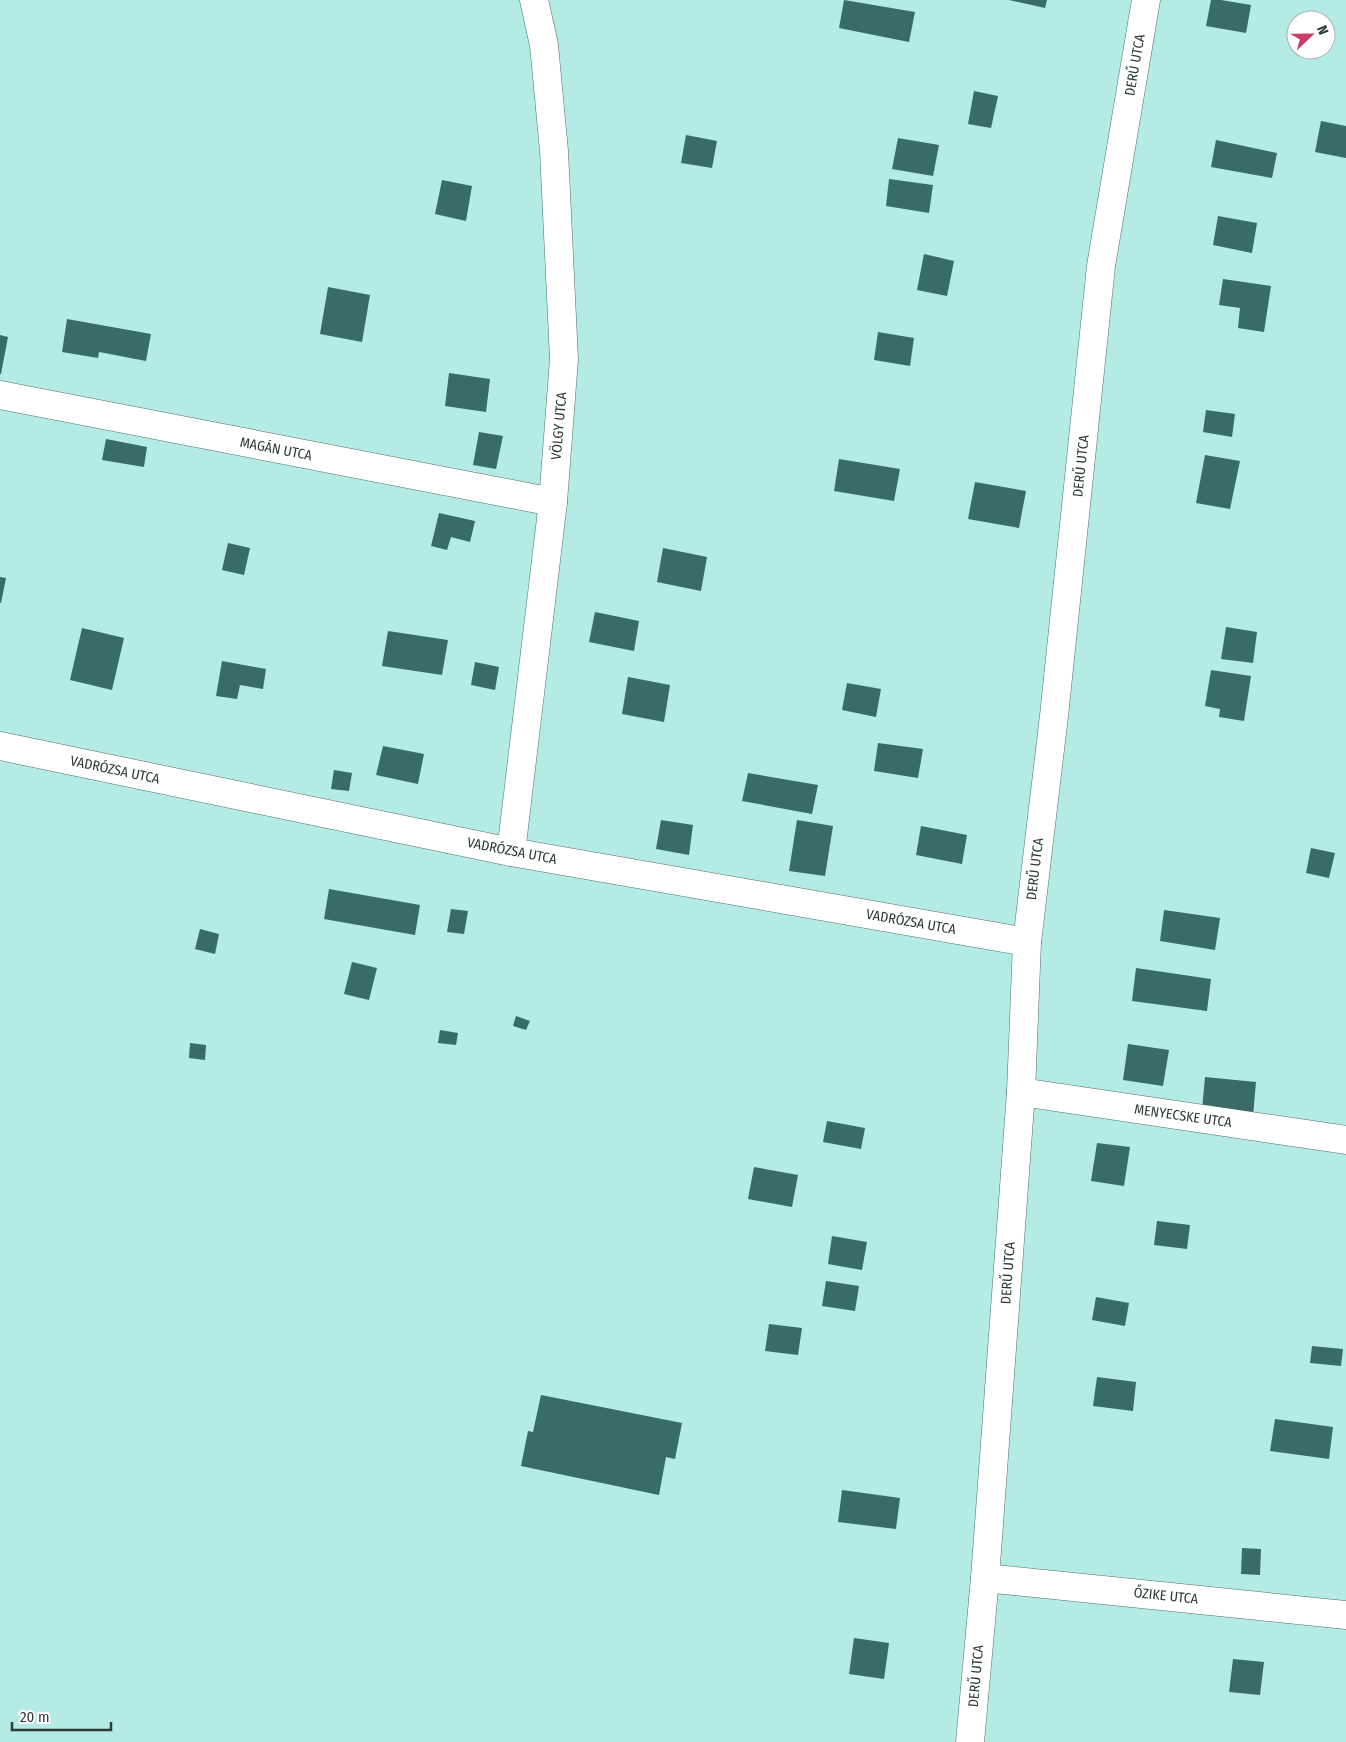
<svg xmlns="http://www.w3.org/2000/svg" width="1346" height="1742" font-family="'Fira Sans Condensed',sans-serif">
  <rect width="100%" height="100%" fill="#dbfaf6"/>
  <path fill="#b4ebe4" fill-rule="evenodd" d="M0,0H1346V1742H0ZM1296,20H1326V50H1296Z"/>
  <g fill="#396c67">
    <path d="M844,0L915,12L909,42L839,28Z"/>
    <path d="M1009,0H1047L1045,8Z"/>
    <path d="M1211,0H1221L1251,5L1246,33L1206,26Z"/>
    <path d="M974,91L998,96L991,128L968,124Z"/>
    <path d="M1321,121L1346,126V158L1315,152Z"/>
    <path d="M686,135L717,141L712,168L681,163Z"/>
    <path d="M898,138L939,145L933,176L892,169Z"/>
    <path d="M1216,140L1277,153L1272,178L1211,167Z"/>
    <path d="M889,179L933,185L929,213L886,206Z"/>
    <path d="M442,180L472,186L466,221L435,214Z"/>
    <path d="M1218,216L1257,223L1252,253L1213,245Z"/>
    <path d="M924,254L954,261L947,296L917,290Z"/>
    <path d="M1223,279L1271,286L1264,332L1238,328L1240,308L1219,305Z"/>
    <path d="M328,287L370,295L362,342L320,334Z"/>
    <path d="M67,319L151,334L146,361L99,352L98,358L62,352Z"/>
    <path d="M878,332L914,338L910,366L874,360Z"/>
    <path d="M0,335L8,337L1,374H0Z"/>
    <path d="M449,373L490,379L486,412L445,406Z"/>
    <path d="M1206,410L1235,414L1232,437L1203,432Z"/>
    <path d="M479,432L503,436L496,469L473,465Z"/>
    <path d="M106,439L147,447L144,467L102,460Z"/>
    <path d="M1205,455L1240,461L1230,509L1196,503Z"/>
    <path d="M839,459L900,469L894,501L834,491Z"/>
    <path d="M975,482L1026,491L1019,528L968,519Z"/>
    <path d="M439,513L475,521L470,542L451,537L447,550L431,546Z"/>
    <path d="M228,543L250,548L244,575L222,570Z"/>
    <path d="M663,548L707,557L701,591L657,582Z"/>
    <path d="M0,577L6,578L1,603H0Z"/>
    <path d="M595,612L639,621L634,651L589,642Z"/>
    <path d="M1226,627L1257,632L1253,663L1221,659Z"/>
    <path d="M82,628L124,638L112,690L70,680Z"/>
    <path d="M388,631L448,640L442,675L382,666Z"/>
    <path d="M222,661L266,669L263,689L240,685L237,699L216,696Z"/>
    <path d="M475,662L499,667L495,690L471,685Z"/>
    <path d="M1211,670L1251,676L1244,721L1219,717L1220,709L1205,706Z"/>
    <path d="M628,677L670,685L664,722L622,714Z"/>
    <path d="M847,683L881,689L876,717L842,710Z"/>
    <path d="M878,743L923,749L918,778L874,771Z"/>
    <path d="M383,746L424,754L418,784L376,775Z"/>
    <path d="M334,770L352,773L349,791L331,789Z"/>
    <path d="M748,773L818,785L812,814L742,801Z"/>
    <path d="M661,820L693,825L689,855L656,849Z"/>
    <path d="M797,820L833,826L825,876L789,871Z"/>
    <path d="M921,826L967,835L962,864L916,855Z"/>
    <path d="M1311,848L1335,853L1329,878L1306,873Z"/>
    <path d="M329,889L420,905L415,935L324,919Z"/>
    <path d="M451,909L468,911L464,934L447,932Z"/>
    <path d="M1164,910L1220,918L1215,950L1160,941Z"/>
    <path d="M200,929L219,934L215,954L195,949Z"/>
    <path d="M352,962L377,968L369,1000L344,994Z"/>
    <path d="M1136,968L1211,979L1207,1011L1132,1001Z"/>
    <path d="M516,1016L530,1021L526,1030L513,1026Z"/>
    <path d="M440,1030L458,1033L456,1045L438,1043Z"/>
    <path d="M190,1043L206,1045L205,1060L189,1058Z"/>
    <path d="M1128,1044L1169,1050L1163,1086L1123,1080Z"/>
    <path d="M1205,1077L1256,1082L1253,1116L1202,1110Z"/>
    <path d="M827,1121L865,1128L861,1149L823,1142Z"/>
    <path d="M1097,1143L1130,1147L1124,1186L1091,1181Z"/>
    <path d="M754,1167L798,1175L792,1207L748,1199Z"/>
    <path d="M1157,1221L1190,1225L1187,1249L1154,1245Z"/>
    <path d="M832,1236L867,1242L862,1270L828,1264Z"/>
    <path d="M826,1281L859,1286L855,1311L822,1306Z"/>
    <path d="M1096,1297L1129,1303L1125,1326L1092,1320Z"/>
    <path d="M769,1324L802,1328L798,1355L765,1351Z"/>
    <path d="M1312,1346L1343,1349L1341,1366L1310,1363Z"/>
    <path d="M1097,1377L1136,1382L1133,1411L1093,1406Z"/>
    <path d="M541,1395L682,1423L675,1459L666,1457L659,1495L521,1466L528,1431L533,1432Z"/>
    <path d="M1275,1419L1333,1427L1329,1459L1270,1451Z"/>
    <path d="M842,1490L900,1498L896,1529L838,1522Z"/>
    <path d="M1242,1548L1261,1549L1260,1575L1241,1574Z"/>
    <path d="M854,1638L889,1643L884,1679L849,1674Z"/>
    <path d="M1233,1659L1264,1662L1260,1695L1229,1692Z"/>
  </g>
  <g fill="none" stroke-linecap="round" stroke-linejoin="round">
    <g stroke="#536f6c" stroke-width="29">
      <g id="minor">
        <path d="M0,395L553,502"/>
        <path d="M0,746L511,852L1027,942"/>
        <path d="M511,852L553,502L564,359L554,151L544,45L534,0"/>
        <path d="M1021,1092L1346,1140"/>
        <path d="M985,1578L1346,1615"/>
        <path d="M970,1742L985,1578L1021,1092L1027,942L1054,716L1101,266L1146,0"/>
      </g>
    </g>
    <use href="#minor" stroke="#fff" stroke-width="28"/>
  </g>
  <g text-anchor="middle" dominant-baseline="central" stroke-width="5" stroke-linejoin="round" paint-order="stroke">
    <g font-size="14" fill="#2d3a38" stroke="#fff">
      <text transform="translate(1135 65) rotate(-80)">DERŰ UTCA</text>
      <text transform="translate(559 426) rotate(-85)">VÖLGY UTCA</text>
      <text transform="translate(276 449) rotate(11)">MAGÁN UTCA</text>
      <text transform="translate(1081 466) rotate(-84)">DERŰ UTCA</text>
      <text transform="translate(115 770) rotate(12)">VADRÓZSA UTCA</text>
      <text transform="translate(512 851) rotate(11)">VADRÓZSA UTCA</text>
      <text transform="translate(1035 869) rotate(-83)">DERŰ UTCA</text>
      <text transform="translate(911 922) rotate(10)">VADRÓZSA UTCA</text>
      <text transform="translate(1183 1116) rotate(8)">MENYECSKE UTCA</text>
      <text transform="translate(1008 1273) rotate(-86)">DERŰ UTCA</text>
      <text transform="translate(1166 1596) rotate(6)">ŐZIKE UTCA</text>
      <text transform="translate(976 1676) rotate(-85)">DERŰ UTCA</text>
    </g>
  </g>
  <g transform="translate(1311 35) rotate(68)"><circle r="24" fill="#ffffff" stroke="#abb0af"/>
  <path d="M0-4L9 19L0 12L-9 19Z" fill="#cc3e67"/>
  <text y="-8" font-size="14" font-weight="bold" text-anchor="middle" fill="#2d3a38">N</text>
  </g>
  <path d="M12 1722v8h99v-8" fill="none" stroke="#2d3a38" stroke-width="2.5"/>
  <text x="20" y="1722" font-size="15" fill="#2d3a38" stroke="#ffffff" stroke-width="4" paint-order="stroke">20 m</text>
</svg>
